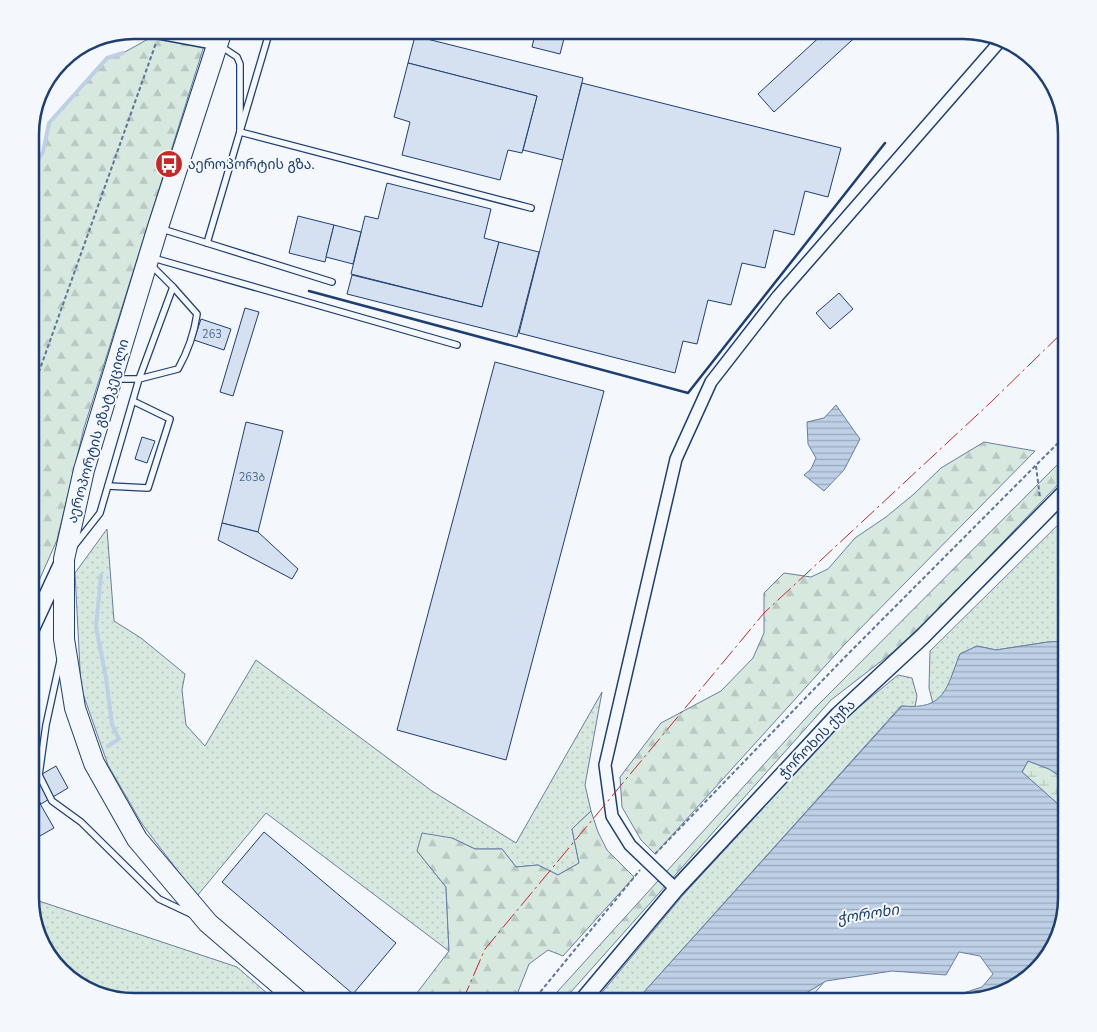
<svg xmlns="http://www.w3.org/2000/svg" width="1097" height="1032" font-family="'Nunito Sans','Noto Sans Georgian',sans-serif">
  <defs>
    <pattern id="grass-dots" width="8" height="8" patternUnits="userSpaceOnUse" patternTransform="scale(1.25)"><rect width="8" height="8" fill="#d7e8df"/><path d="M2 2h.1M6 6h.1" fill="none" stroke="#b8c8c3" stroke-width="1.8" stroke-linecap="round"/></pattern>
    <pattern id="forest-firs" width="22" height="20" patternUnits="userSpaceOnUse" patternTransform="scale(1.25)"><rect width="22" height="20" fill="#d7e8df"/><path d="M5 1l3.5 6h-7zM16 11l3.5 6h-7z" fill="#b8c8c3"/></pattern>
    <pattern id="wetland-marsh" width="20" height="14" patternUnits="userSpaceOnUse" patternTransform="scale(1.25)"><rect width="20" height="14" fill="#d7e8df"/><path d="M1 5h8M5 5V1M11 12h8M15 12V8" fill="none" stroke="#b8c8c3"/></pattern>
    <pattern id="water-rules" width="6" height="5" patternUnits="userSpaceOnUse" patternTransform="scale(1.25)"><rect width="6" height="5" fill="#bed0e5"/><path d="M0 2.5h6" fill="none" stroke="#9aaabe"/></pattern>
  </defs>
  <rect width="100%" height="100%" fill="#f4f7fb"/>
  <g fill="url(#grass-dots)" stroke="#687fa3">
    <path d="M1067,516V616L1065,621L1067,641L1048,642L996,650L977,646L960,654L947,690L933,704L929,688L930,651Z"/>
    <path d="M107,529L114,621L141,638L185,674L182,690L186,725L205,746L256,660L432,791L516,843L602,692L585,785L591,811L572,829L579,863L558,875L538,865L516,867L502,849H475L452,838L417,851L446,887L449,951L266,813L197,896L142,824L108,765L81,688L75,573Z"/>
    <path d="M898,675L912,678L917,696L915,707L901,706L635,1002H594L684,894L847,717Z"/>
    <path d="M30,898L237,967L277,1002H134L94,994L60,971L38,938L30,904Z"/>
  </g>
  <g fill="url(#forest-firs)" stroke="#687fa3">
    <path d="M134,30H209L84,428L57,540L30,601V172L43,152L49,123L107,58L123,53L159,33Z"/>
    <path d="M984,442L1035,451L845,644L655,854L641,840L622,807L620,777L661,723L721,691L753,658L764,633V593L784,573L811,577L828,569L855,538L886,517L914,494L941,468Z"/>
    <path d="M1067,455V475L939,609L893,652L831,700L562,1002H548L815,708Z"/>
    <path d="M591,811L598,832L607,850L634,877L563,956L548,950L529,964L514,1002H410L449,951L446,887L417,851L422,833L452,838L475,849H502L516,867L538,865L558,875L579,863L572,829Z"/>
  </g>
  <g fill="url(#wetland-marsh)" stroke="#687fa3">
    <path d="M1028,761L1049,769L1067,781V812L1022,772Z"/>
    <path d="M825,981L807,1002H791Z"/>
  </g>
  <g fill="url(#water-rules)" stroke="#687fa3">
    <path d="M836,405L860,439L844,470L824,491L804,475L811,469L816,458L808,444L807,422L824,418Z"/>
    <path d="M1067,641V722L1063,723L1067,727V781L1049,769L1028,761L1022,772L1067,812V898L1059,938L1036,972L1003,994L969,1002H959L954,996L982,987L993,974L980,956L959,952L946,975L892,971L826,981L791,1002H635L902,706C946,710 946,688 960,654L977,646L996,650L1048,642Z"/>
  </g>
  <g fill="none" stroke-linecap="round" stroke-linejoin="round">
    <g stroke="#bed0e5" stroke-width="4">
      <path d="M30,172L43,152L49,123L107,58L123,53"/>
      <path d="M101,575L96,627L106,678L112,725L119,739L108,746"/>
    </g>
  </g>
  <g fill="#d5e0f0" stroke="#1d3f73">
    <path d="M536,30L566,31L560,54L532,47Z"/>
    <path d="M827,30H863L774,112L758,94Z"/>
    <path d="M415,36L583,78L563,160L523,150L537,96L408,63Z"/>
    <path d="M408,63L537,96L522,153L508,150L500,180L402,155L410,122L394,117Z"/>
    <path d="M582,83L841,148L828,197L805,191L794,235L774,230L765,268L742,263L731,305L708,300L697,344L683,341L675,373L519,333Z"/>
    <path d="M387,183L491,209L484,238L499,242L482,307L351,274L365,216L378,219Z"/>
    <path d="M298,216L334,225L325,262L289,253Z"/>
    <path d="M334,225L361,232L353,264L326,257Z"/>
    <path d="M499,242L539,252L517,337L347,294L352,275L482,307Z"/>
    <path d="M839,293L853,309L830,329L816,313Z"/>
    <path d="M245,308L259,312L233,396L220,392Z"/>
    <path d="M201,319L231,329L224,350L194,340Z"/>
    <path d="M495,362L604,391L506,760L397,730Z"/>
    <path d="M246,422L283,431L258,532L222,523Z"/>
    <path d="M142,437L155,441L147,463L135,459Z"/>
    <path d="M222,523L258,532L298,569L292,579L218,540Z"/>
    <path d="M56,766L68,788L41,804L30,786V781Z"/>
    <path d="M30,786L54,828L31,841L30,839Z"/>
    <path d="M264,832L396,943L353,994L222,882Z"/>
    <path d="M30,863H36L35,886H30Z"/>
  </g>
  <g fill="none" stroke-linecap="round" stroke-linejoin="round">
    <g stroke="#1d3f73" stroke-width="8">
      <g id="lane">
        <path d="M222,47L237,57L240,64V132L531,208"/>
        <path d="M162,229L207,243L270,30"/>
        <path d="M207,243L332,282"/>
        <path d="M153,258L457,345"/>
        <path d="M116,379H139L178,369C188,351 194,335 197,314L173,287"/>
        <path d="M108,486L148,488L170,419L133,401"/>
        <path d="M74,546L100,513L139,379L173,287L151,265"/>
        <path d="M60,661L46,725L39,775L52,801L81,822L159,899L193,915"/>
      </g>
    </g>
    <g stroke="#1d3f73" stroke-width="14">
      <g id="street">
        <path d="M134,30L159,33L218,44"/>
        <path d="M676,889L630,845L612,816L605,765L676,459L711,382L778,296L1002,39"/>
      </g>
    </g>
    <g stroke="#1d3f73" stroke-width="18">
      <g id="secondary">
        <path d="M30,632L62,563"/>
        <path d="M581,1002L676,889L838,715L922,637L1067,490"/>
      </g>
    </g>
    <g stroke="#1d3f73" stroke-width="22">
      <path id="highway" d="M222,30L158,227L84,470L64,559V639L75,708L94,763L137,839L208,923L300,1002"/>
    </g>
    <g stroke="#5e769c" stroke-width="2" stroke-dasharray="4 2.5" stroke-linecap="butt">
      <path d="M30,397L156,43"/>
      <path d="M1036,466L1040,498"/>
      <path d="M655,854L846,656L1067,434"/>
      <path d="M532,1002L640,870"/>
    </g>
    <use href="#lane" stroke="#f4f7fb" stroke-width="5.5"/>
    <use href="#street" stroke="#f4f7fb" stroke-width="11"/>
    <use href="#secondary" stroke="#f4f7fb" stroke-width="15"/>
    <use href="#highway" stroke="#f4f7fb" stroke-width="20"/>
    <path stroke="#1d3f73" stroke-width="2.5" d="M309,291L688,393L885,143"/>
    <path stroke="#c62828" stroke-width="1" stroke-dasharray="18 4 2.5 4" stroke-linecap="butt" d="M462,1002L485,949L764,613L990,403L1067,328"/>
  </g>
  <defs>
    <g id="bus-disc" transform="scale(1.4375)"><circle r="9.5" fill="#c62828" stroke="#f4f7fb"/><path d="M-5-6H5V4H4V6H2V4H-2V6H-4V4H-5ZM-3.5-4V0h7V-4ZM-3.5 1.2v1.5H-2V1.2ZM2 1.2v1.5H3.5V1.2Z" fill="#fff"/></g>
  </defs>
  <g fill-rule="evenodd">
    <use href="#bus-disc" x="169" y="164"/>
  </g>
  <g text-anchor="middle" dominant-baseline="central" stroke-width="4" stroke-linejoin="round" paint-order="stroke">
    <g font-size="11" fill="#4b6792">
      <text x="212" y="334">263</text>
      <text x="252" y="477">263ბ</text>
    </g>
    <g font-size="14" fill="#1d3f73" stroke="#f4f7fb" text-anchor="start">
      <text x="188" y="164">აეროპორტის გზა.</text>
    </g>
    <g font-size="14" fill="#1d3f73" stroke="#f4f7fb">
      <text transform="translate(98 431) rotate(-74)">აეროპორტის გზატკეცილი</text>
      <text transform="translate(817 739) rotate(-46)">ჭოროხის ქუჩა</text>
    </g>
    <g font-size="15" font-style="italic" fill="#1d3f73" stroke="#f4f7fb">
      <text transform="translate(868 914) rotate(-9)">ჭოროხი</text>
    </g>
  </g>
  <path d="M0 0H1097V1032H0ZM134 39H963A95 95 0 0 1 1058 134V898A95 95 0 0 1 963 993H134A95 95 0 0 1 39 898V134A95 95 0 0 1 134 39Z" fill="#f4f7fb" fill-rule="evenodd"/>
  <path fill="none" stroke="#1d3f73" stroke-width="2.5" d="M134 39H963A95 95 0 0 1 1058 134V898A95 95 0 0 1 963 993H134A95 95 0 0 1 39 898V134A95 95 0 0 1 134 39Z"/>
</svg>
